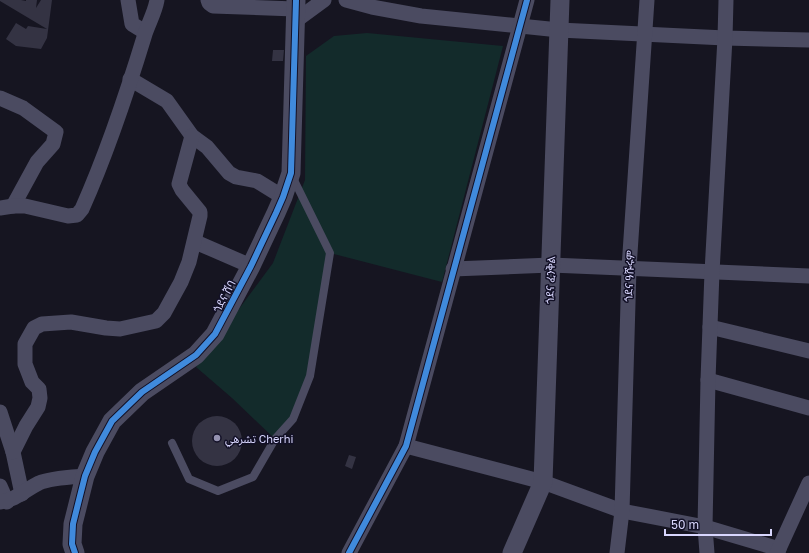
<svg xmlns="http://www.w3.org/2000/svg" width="809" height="553" font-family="'Golos Text','Noto Sans Arabic','Noto Sans Ethiopic',sans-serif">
  <rect width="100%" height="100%" fill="#161521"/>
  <path fill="#132b2b" d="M367,33L503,46L442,282L330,253L310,376L293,419L275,439L232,398L196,367L273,263L305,180L306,56L334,36Z"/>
  <g fill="#343343">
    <path d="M0,0H21L26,1V0H37L36,8L41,0H52L47,38L41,49L16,46L6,39L16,23L26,29L28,26L47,29L0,1Z"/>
    <path d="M273,50H284L283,61H272Z"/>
    <circle cx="217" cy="441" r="25"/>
    <path d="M349,455L356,457L352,469L345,466Z"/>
  </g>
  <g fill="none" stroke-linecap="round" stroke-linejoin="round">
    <path stroke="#4b4b61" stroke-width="8" d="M172,443L189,479L218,491L253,477L275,439L293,419L310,376L330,253L292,176"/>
    <g stroke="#4b4b61" stroke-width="15">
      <path d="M128,0L132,24L145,32"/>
      <path d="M208,0L209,3L213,6L295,9"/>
      <path d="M346,0L372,7L421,16L559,30L725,38L809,40"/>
      <path d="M294,22L324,0"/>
      <path d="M130,79L167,101L192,136L207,147L229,173L236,177L257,181L283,197"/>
      <path d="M0,98L23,108L56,132L53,144L37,162L13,206"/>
      <path d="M0,208L13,206H25L68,216L77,215L82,209C107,153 127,93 145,34C149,22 155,12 157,0"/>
      <path d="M195,240L200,244L251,266"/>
      <path d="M453,269L551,265L809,276"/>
      <path d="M710,327L809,351"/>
      <path d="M708,380L809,408"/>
      <path d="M0,412L13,452L22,494"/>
      <path d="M406,446L543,482L622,511L705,527L779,549"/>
      <path d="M13,452L26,426L38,407L40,398L39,389L32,382L25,364V344L34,328L42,324L71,322L106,328L120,329L156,321L164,313L181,282L189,262L200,216V212L182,190L179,184L192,136"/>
      <path d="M0,486L7,502"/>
      <path d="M0,502C16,500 25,490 39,483C50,478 72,477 85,476"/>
      <path d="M349,553L406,446L527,0"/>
      <path d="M617,553L622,511L629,268L647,0"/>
      <path d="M707,553L705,527L708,380L712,272L725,38L726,0"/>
      <path d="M777,553L809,483"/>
    </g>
    <g stroke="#4b4b61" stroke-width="19">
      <path d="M75,553L72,544L73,524L85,476L95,452L112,421L142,392L196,355L215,334L251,266L276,213L283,197L291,173L296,0"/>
      <path d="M512,553L543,482L560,0"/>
    </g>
    <g stroke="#121026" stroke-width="8">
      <g id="cycleway">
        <path d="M75,553L72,544L73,524L85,476L95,452L112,421L142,392L196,355L215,334L251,266L276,213L283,197L291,173L296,0"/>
        <path d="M349,553L406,446L527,0"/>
      </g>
    </g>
    <use href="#cycleway" stroke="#408adc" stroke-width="6"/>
  </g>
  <circle fill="#9492b0" stroke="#121026" stroke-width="1.5" cx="217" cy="438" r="4"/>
  <g text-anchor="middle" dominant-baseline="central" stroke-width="3" stroke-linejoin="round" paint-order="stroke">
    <g font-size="11" fill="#d8d6fd" stroke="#121026">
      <text transform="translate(629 276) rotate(-87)">ጎደና ዓሹሩም</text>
      <text transform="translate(550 280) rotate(-88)">ጎደና ፈንቅል</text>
      <text transform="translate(224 296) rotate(-62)">ጎደና ሸባ</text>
    </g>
    <g font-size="11" fill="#d8d6fd" stroke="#121026" text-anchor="start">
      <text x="225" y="438">تشرهي Cherhi</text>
    </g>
  </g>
  <path d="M665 529v6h106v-6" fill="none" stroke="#d8d6fd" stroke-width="2"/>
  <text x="671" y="529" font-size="12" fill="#d8d6fd" stroke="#121026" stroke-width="3" paint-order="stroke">50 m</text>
</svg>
